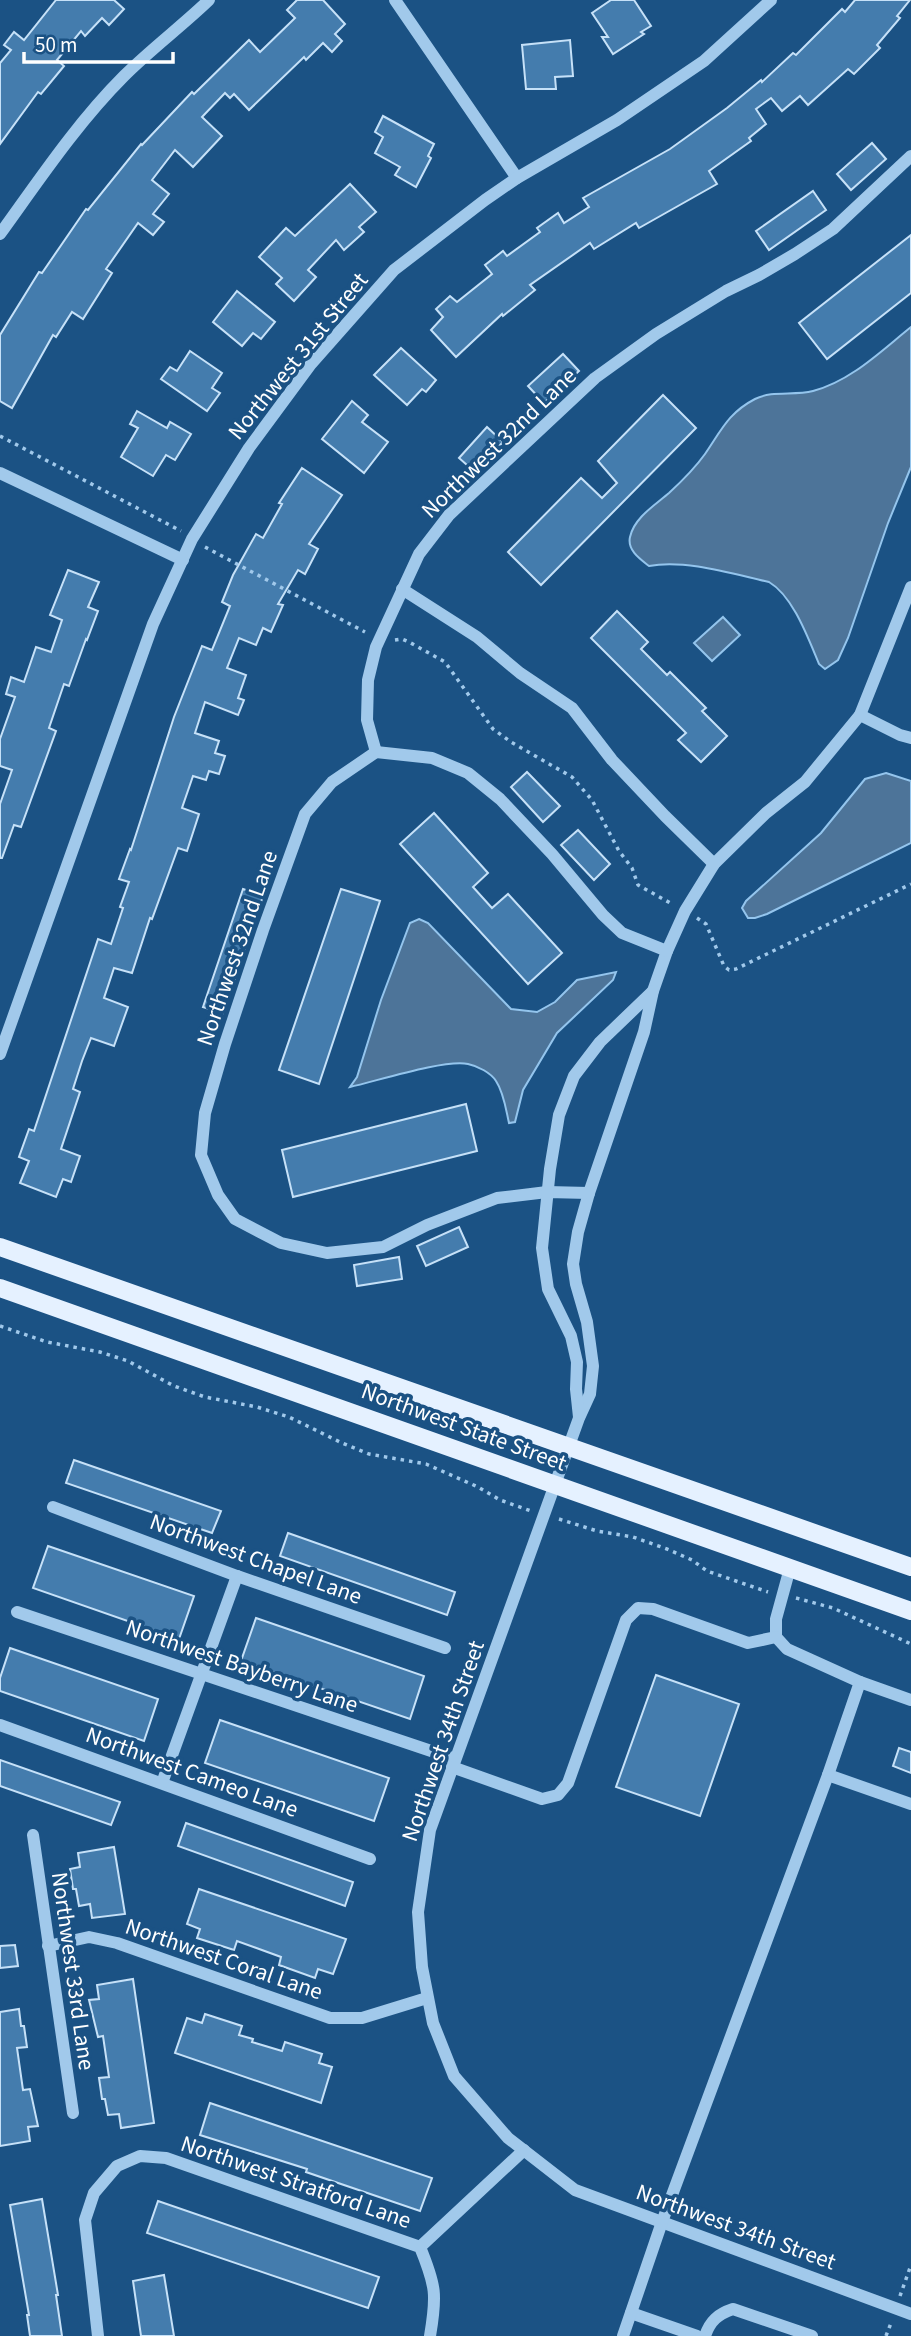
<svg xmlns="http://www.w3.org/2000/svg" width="911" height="2336" font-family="'Source Sans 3',sans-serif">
  <rect width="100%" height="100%" fill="#1b5284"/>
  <g fill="#4d7499" stroke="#94c5ed" stroke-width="2">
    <path d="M911,327V467L888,523L848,638L838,660L825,669L819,664C808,638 793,596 769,582C733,574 685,559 649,566C640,559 627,550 630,537C634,518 655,505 669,493C682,481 695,468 705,454C721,431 728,413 755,399C773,390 793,396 813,391C851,381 881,351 911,327Z"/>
    <path d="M723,617L740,635L712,661L694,643Z"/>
    <path d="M886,773L911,781V843L767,914L755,918H748L742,908L746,901L821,833L865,779Z"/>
    <path d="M419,919L428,923L511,1009L537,1012L555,1002L577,980L616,972L613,980L557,1033L523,1090L515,1122L509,1123C506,1110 504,1093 496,1081C491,1073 478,1066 468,1064C445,1059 377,1081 350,1087L357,1077L381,1000L410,923Z"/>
  </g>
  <g fill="#447cad" stroke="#c6e1f8" stroke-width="2">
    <path d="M56,0H114L124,9L109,25L102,18L85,36L81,31L57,60L64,66L41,94L38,92L0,144V63L11,50L4,45L14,32L24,40Z"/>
    <path d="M297,0H323L345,24L335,34L342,41L332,52L323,43L306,60L304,57L249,110L234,94L230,98L225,93L202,117L222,136L193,167L175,150L152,180L169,194L153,214L164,222L153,235L138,223L106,269L112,273L83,319L72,312L56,337L53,335L12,408L0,401V335L39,272L42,273L86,209L88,210L141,144L142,145L192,92L194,94L249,40L260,52L295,18L287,10Z"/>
    <path d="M611,0H634L651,26L641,32L644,34L613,54L602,37H608L592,13Z"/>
    <path d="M855,0H910L897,16L900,18L877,45L880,48L854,74L848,69L808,105L800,96L782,111L771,98L756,109L766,124L749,138L751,141L709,171L717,184L639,228L636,223L594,249L590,243L530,285L535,290L503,316L502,314L456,357L431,330L443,317L436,309L450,296L457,302L492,274L485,265L503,251L507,256L540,232L537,228L558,213L564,223L589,207L583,198L670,149L727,108L761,80L762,82L793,53L796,55L842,9L845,12Z"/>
    <path d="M570,40L573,76L555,77L556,89H526L522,45Z"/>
    <path d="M383,116L434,144L428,156L431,158L416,187L395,175L400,167L375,153L383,137L375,132Z"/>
    <path d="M872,143L886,159L851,190L837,174Z"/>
    <path d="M350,184L376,212L359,227L364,232L344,250L336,240L308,270L316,277L294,301L276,284L282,278L259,257L286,228L295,236Z"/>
    <path d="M813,191L826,210L769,250L756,231Z"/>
    <path d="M911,235V293L827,359L799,323Z"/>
    <path d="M237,291L275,322L261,339L253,333L242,346L213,322Z"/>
    <path d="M401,348L436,380L426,392L422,389L407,405L374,375Z"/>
    <path d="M190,351L222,373L212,388L220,393L207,411L161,379L170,367L177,371Z"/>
    <path d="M563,354L579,371L544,403L528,386Z"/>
    <path d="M663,395L696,428L541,585L508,552L581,478L602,498L617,483L598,461Z"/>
    <path d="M352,401L368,415L362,422L388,442L364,473L322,439Z"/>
    <path d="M137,411L167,428L170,422L191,434L175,460L166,455L153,476L121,457L138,428L130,424Z"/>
    <path d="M487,427L503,442L475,472L459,458Z"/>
    <path d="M302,468L342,495L309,544L318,549L305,574L298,570L278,604L283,605L271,632L263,628L256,645L239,638L227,668L246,675L238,698L244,700L238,715L205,702L195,733L219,741L215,753L225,756L219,774L209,771L206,780L193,776L182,808L199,814L187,851L178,848L152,919L150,918L132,973L114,968L104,998L128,1007L114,1046L91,1038L82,1061L73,1089L80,1092L61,1149L80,1156L71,1182L63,1179L56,1197L20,1183L29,1161L19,1157L29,1129L34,1131L98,939L111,944L123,908L120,907L129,882L119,879L130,849L131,850L174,717L202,646L212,650L230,606L222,602L233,575L256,534L263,538L282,504L279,503Z"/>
    <path d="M68,570L99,582L88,607L98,611L87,640L86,639L69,686L64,684L49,728L56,731L21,827L14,825L2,858H0V804L12,770L0,766V739L15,697L6,694L11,677L24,682L36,647L51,652L62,620L50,615Z"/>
    <path d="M617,611L648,642L641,649L667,675L670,672L706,708L702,711L727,736L701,762L678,740L686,733L591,638Z"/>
    <path d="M527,772L560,806L543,822L511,787Z"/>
    <path d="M434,813L488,873L473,887L492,908L508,894L562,953L528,984L400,844Z"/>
    <path d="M578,830L610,864L594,880L561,845Z"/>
    <path d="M243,889L263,896L223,1013L203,1007Z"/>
    <path d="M341,889L380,901L319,1084L279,1070Z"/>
    <path d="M466,1104L477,1151L293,1197L282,1150Z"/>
    <path d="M459,1227L468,1247L426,1266L417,1246Z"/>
    <path d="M399,1257L402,1279L357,1286L354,1265Z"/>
    <path d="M74,1460L221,1511L212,1533L66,1483Z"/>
    <path d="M288,1533L455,1592L447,1615L280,1556Z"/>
    <path d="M48,1546L194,1596L179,1639L33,1588Z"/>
    <path d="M256,1618L424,1676L410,1719L241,1661Z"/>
    <path d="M10,1648L158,1699L144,1741L0,1691V1678Z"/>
    <path d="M656,1675L739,1704L700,1816L616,1787Z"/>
    <path d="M220,1720L389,1778L374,1821L205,1763Z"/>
    <path d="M899,1748L911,1752V1773L893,1766Z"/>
    <path d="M0,1760L120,1802L111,1825L0,1786Z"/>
    <path d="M186,1823L353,1882L345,1906L178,1846Z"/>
    <path d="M114,1847L125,1914L92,1918L90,1904L79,1906L76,1889H73L70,1869L80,1867L78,1853Z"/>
    <path d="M199,1889L346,1939L333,1974L318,1969L315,1978L279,1965L281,1957L237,1941L234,1950L197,1938L200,1929L187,1924Z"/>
    <path d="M15,1945L18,1966L0,1968V1946Z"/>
    <path d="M133,1979L154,2123L121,2128L119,2114L108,2115L105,2099H102L99,2078L109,2077L103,2036L98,2037L89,2000L99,1999L97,1985Z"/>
    <path d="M19,2009L21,2026H24L27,2047L17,2048L23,2090L30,2089L38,2126L28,2127L30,2141L0,2146V2012Z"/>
    <path d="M205,2014L242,2026L239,2035L253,2039L252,2042L282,2051L285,2042L322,2054L319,2063L332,2067L321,2103L175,2053L187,2018L202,2023Z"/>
    <path d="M210,2103L432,2178L420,2211L306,2172L307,2169L200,2135Z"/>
    <path d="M42,2199L58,2295H56L62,2336H30L27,2315H29L10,2205Z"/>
    <path d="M158,2201L379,2277L368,2308L147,2233Z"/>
    <path d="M164,2275L174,2336H141L133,2281Z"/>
  </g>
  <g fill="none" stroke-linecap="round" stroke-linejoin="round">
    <g stroke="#a1c9eb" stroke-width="3.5" stroke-dasharray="3.5 5" stroke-linecap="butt">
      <path d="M0,436L181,531"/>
      <path d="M205,547L365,632"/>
      <path d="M395,640L402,639L409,642L445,662L493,729L511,742L572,777L592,800L619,851L632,868L638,885L672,904"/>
      <path d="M697,918L706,924L724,966L729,970L736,969L911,884"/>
      <path d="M0,1326L47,1342L100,1352L128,1361L174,1386L205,1397L257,1407L289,1417L342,1443L369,1454L426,1464L478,1487L500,1500L531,1511"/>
      <path d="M559,1519L597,1531L633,1537L667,1549L692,1560L707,1571L768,1592"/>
      <path d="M796,1598L833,1608L911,1644"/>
      <path d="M900,2296L911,2265"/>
      <path d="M886,2336L891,2323"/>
    </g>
    <g stroke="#a1c9eb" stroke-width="12">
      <path d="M395,0L517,178"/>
      <path d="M0,234C39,180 77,123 124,76C151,49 182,26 209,0"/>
      <path d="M0,473L183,560"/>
      <path d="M911,587L860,715L805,782L766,813L714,864L685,911L667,951L653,991L644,1032L589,1193L578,1232L573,1264L576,1284L587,1322L593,1366L590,1394L579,1418L430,1830L418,1912L422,1967L433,2023L454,2076L508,2138L575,2190L911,2314"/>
      <path d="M402,589L477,637L520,673L572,708L612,760L665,816L714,864"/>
      <path d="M860,715L900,735L911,738"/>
      <path d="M376,752L432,758L468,773L500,799L552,854L603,915L622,933L667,951"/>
      <path d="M0,1054L153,624L192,539L249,448L311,364L394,270L485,200L517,178L617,120L704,61L771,0"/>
      <path d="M589,1193L547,1192L497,1198L427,1225L383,1247L327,1253L281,1243L235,1219L218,1195L201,1155L205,1113L225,1044L263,930L305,814L332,782L376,752L367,720L368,680L376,647L419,554L449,515L595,378L656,334L726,291L759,275L795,254L833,229L911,156"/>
      <path d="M579,1417L576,1389L577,1362L571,1336L548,1289L542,1248L550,1169L559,1115L574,1076L600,1042L653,991"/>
      <path d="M53,1507L237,1576L445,1648"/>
      <path d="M790,1568L776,1619V1637L787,1649L860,1682L828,1775"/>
      <path d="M17,1612L455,1759"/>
      <path d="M860,1682L911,1700"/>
      <path d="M0,1725L370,1859"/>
      <path d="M452,1767L542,1799L558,1795L568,1783L626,1620L638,1608L653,1609L748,1643L776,1637"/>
      <path d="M162,1783L237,1576"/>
      <path d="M33,1835L73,2113"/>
      <path d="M48,1946L89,1937L117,1943L330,2018H362L427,1998"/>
      <path d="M420,2247L524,2150"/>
      <path d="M631,2313L697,2336"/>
      <path d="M98,2336L85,2220L94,2193L117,2166L140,2156L166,2158L420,2247C436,2286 437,2295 430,2336"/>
      <path d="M623,2336L662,2222L828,1775L911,1804"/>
      <path d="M705,2336C710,2321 718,2314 733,2309L812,2336"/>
    </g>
    <g stroke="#e5f1ff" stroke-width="18">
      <path d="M0,1247L911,1567"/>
      <path d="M0,1288L911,1611"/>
    </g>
  </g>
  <g text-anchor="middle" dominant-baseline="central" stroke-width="7" stroke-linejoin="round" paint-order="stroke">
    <g font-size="23" fill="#fff" stroke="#1b5284">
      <text transform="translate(298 356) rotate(-51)">Northwest 31st Street</text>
      <text transform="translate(499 443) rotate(-44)">Northwest 32nd Lane</text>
      <text transform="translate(237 948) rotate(-71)">Northwest 32nd Lane</text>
      <text transform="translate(464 1427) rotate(20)">Northwest State Street</text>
      <text transform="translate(256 1559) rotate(20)">Northwest Chapel Lane</text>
      <text transform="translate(242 1666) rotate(19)">Northwest Bayberry Lane</text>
      <text transform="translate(443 1741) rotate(-71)">Northwest 34th Street</text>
      <text transform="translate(192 1772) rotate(20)">Northwest Cameo Lane</text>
      <text transform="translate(224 1959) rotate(19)">Northwest Coral Lane</text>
      <text transform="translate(73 1971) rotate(82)">Northwest 33rd Lane</text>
      <text transform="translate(296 2182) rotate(19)">Northwest Stratford Lane</text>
      <text transform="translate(736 2227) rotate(20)">Northwest 34th Street</text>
    </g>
  </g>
  <path d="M24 52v10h149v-10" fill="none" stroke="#ffffff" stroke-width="3.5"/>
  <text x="35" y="52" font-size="21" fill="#ffffff" stroke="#1b5284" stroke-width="5" paint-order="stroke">50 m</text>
</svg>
